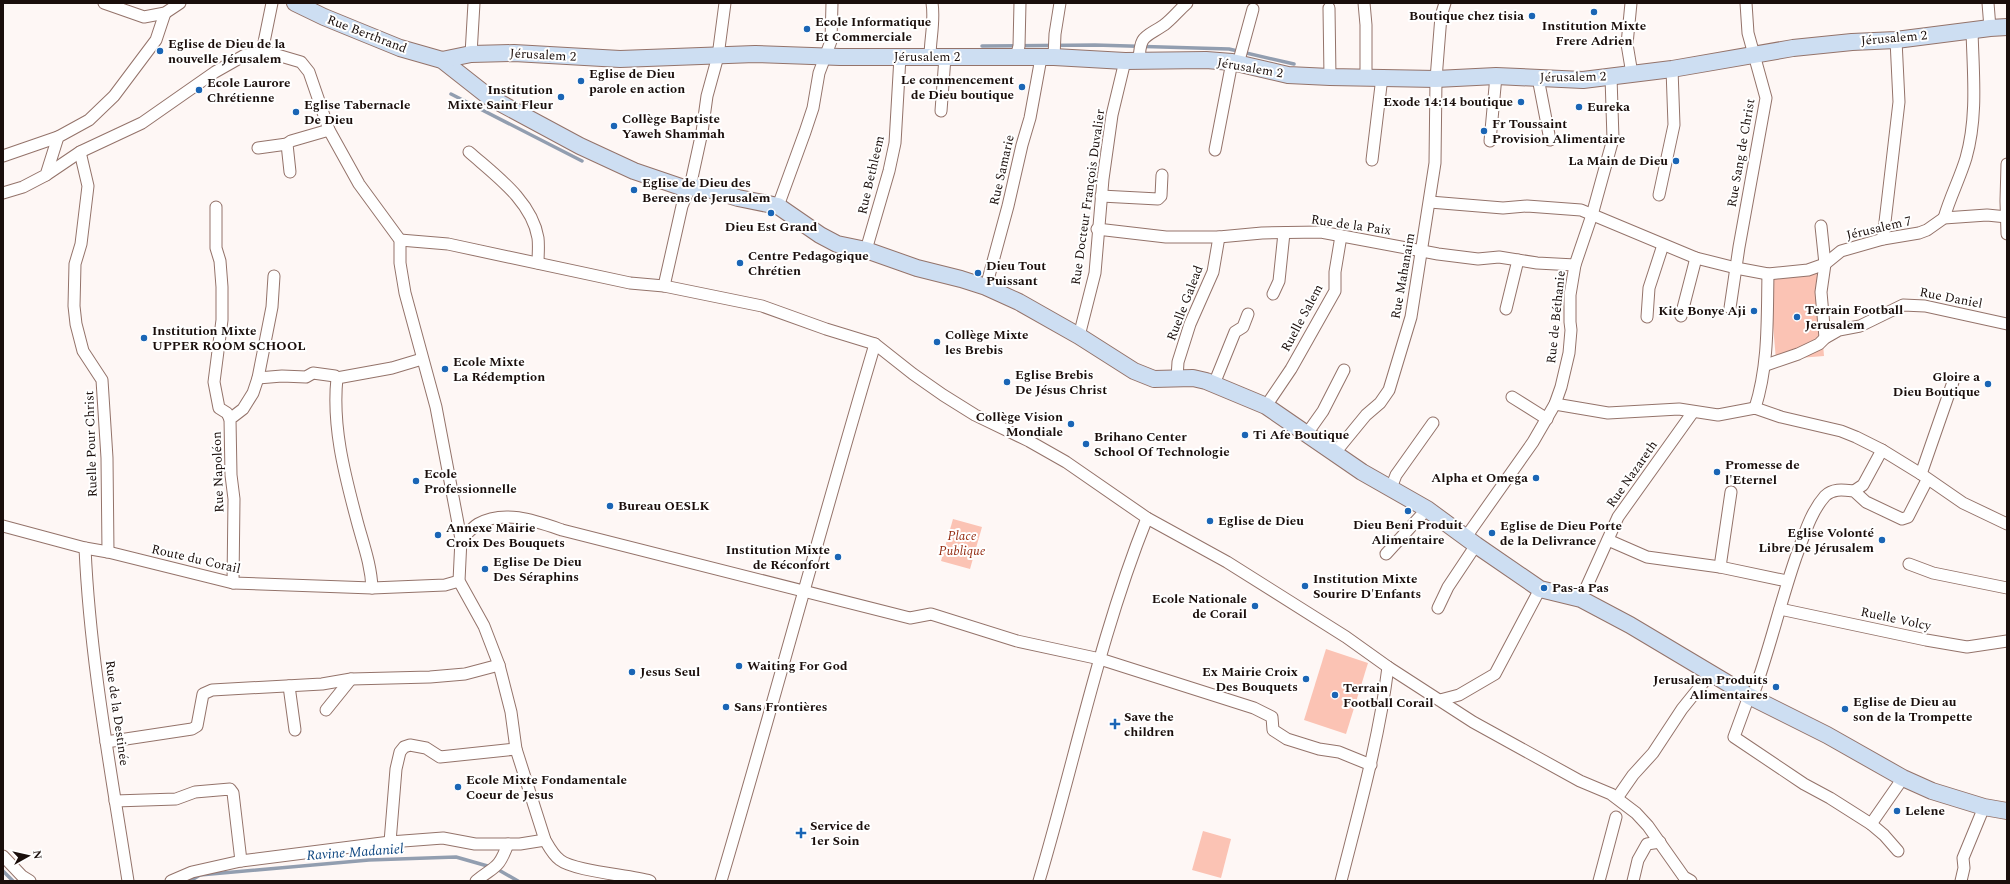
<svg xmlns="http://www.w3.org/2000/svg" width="2010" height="884" font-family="Spectral,serif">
  <rect width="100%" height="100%" fill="#fef7f5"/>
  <g fill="#fbc3b4">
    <path d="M1817,274L1824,356L1776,360L1769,278Z"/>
    <path d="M953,519L982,527L970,569L941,561Z"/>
    <path d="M1326,649L1368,663L1346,734L1304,720Z"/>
    <path d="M1203,831L1231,839L1221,878L1192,870Z"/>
  </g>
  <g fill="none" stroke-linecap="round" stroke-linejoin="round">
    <g stroke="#929eb0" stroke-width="3.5">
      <path d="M982,46L1095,45L1229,49L1294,64"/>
      <path d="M451,94L582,161"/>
      <path d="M497,869L518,881"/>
      <path d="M3,871L13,881"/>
      <path d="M190,881L200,875L369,860L456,857L491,867"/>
    </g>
    <g stroke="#94736a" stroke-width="13">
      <g id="street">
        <path d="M104,3L144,17L165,13L180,3"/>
        <path d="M1364,3L1366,25V77"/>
        <path d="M1631,3L1627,44L1632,74"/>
        <path d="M1988,3L1990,28"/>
        <path d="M1329,8L1330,77"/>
        <path d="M262,52L272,3"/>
        <path d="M471,54L474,3"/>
        <path d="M930,57C930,39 935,21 932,3"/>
        <path d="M1016,57L1019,46L1020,3"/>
        <path d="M1054,57L1055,34L1060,3"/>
        <path d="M1139,61C1140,34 1145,38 1164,25C1172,19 1179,10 1187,3"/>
        <path d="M1238,64L1253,9"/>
        <path d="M1538,78L1550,140"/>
        <path d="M941,111L945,57"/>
        <path d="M1490,141L1496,76"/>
        <path d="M258,148L287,144"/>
        <path d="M1215,150L1232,62"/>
        <path d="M80,152L88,186L81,244L75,264L74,306L76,324L83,351L102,380L107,458L108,552"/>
        <path d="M469,152C495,175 532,201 538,238C539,246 538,255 538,263"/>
        <path d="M3,156L58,137"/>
        <path d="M1372,160L1382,77"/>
        <path d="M2007,164L2006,201L2007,234"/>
        <path d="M290,172L287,144L291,141L329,130"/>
        <path d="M46,175L80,152L142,123L215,72L245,55L267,52L301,62L309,72L329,130L359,184L400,240V263L405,293L436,407L461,539L459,581L484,626L499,665L511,712L516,749L545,840C549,847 553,855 560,860C574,871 629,875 650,881"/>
        <path d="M3,193L23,187L46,175L58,137L89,120L114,96L156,40L165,13"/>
        <path d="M1659,195L1674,125L1672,69"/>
        <path d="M1101,196L1158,199L1161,196L1162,175"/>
        <path d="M1430,202L1503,208L1527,206L1581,210L1696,258L1736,268L1768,274L1808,270L1825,264L1841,251L1883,239L1919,233L1927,230L1944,218L1987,215L2007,217"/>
        <path d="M778,206L805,132L813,108L819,73L831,41L832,3"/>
        <path d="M216,207V248L220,261L222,287V320L214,382L219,408L227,413L230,419"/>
        <path d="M1944,218C1950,197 1960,178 1966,158C1978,116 1973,72 1972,30"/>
        <path d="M1821,226L1825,264L1821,292L1825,338"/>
        <path d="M1097,229L1166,237H1219L1262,233L1321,232L1438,254L1478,259L1499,257L1537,263L1575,265"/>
        <path d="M1883,239L1899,102L1896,40"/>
        <path d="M400,240L448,244L630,283L664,286L762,306L826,329L875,344L913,374L943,395L975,415L1029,441L1066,462L1147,518L1227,562L1346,637L1388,667L1473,722L1580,781L1611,794L1636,813L1648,826L1684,877L1691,881"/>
        <path d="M866,250L889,171L895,143L900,57"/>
        <path d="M664,286L682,206L690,187L702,132L707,96L718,56L725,3"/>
        <path d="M986,287L1008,206L1022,145L1030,118L1041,58"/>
        <path d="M1273,294L1279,281L1284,233"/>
        <path d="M1730,308L1739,247L1766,98L1748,33L1746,3"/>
        <path d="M1506,309L1518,260"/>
        <path d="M1681,316L1696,258"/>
        <path d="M1647,317L1649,288L1663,245"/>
        <path d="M1079,336L1095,273L1103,179L1112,115L1125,61"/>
        <path d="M1766,365L1798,354L1819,344L1825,338L1839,330L1860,326L1903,305L1925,306L2007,324"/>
        <path d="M258,378L282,376L306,377L313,373L335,376L337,378"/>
        <path d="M1177,378L1178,362L1190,324L1213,272L1219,237"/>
        <path d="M1214,384L1235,332L1243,327L1248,314"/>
        <path d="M1512,397L1547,419"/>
        <path d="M1555,404L1608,413L1679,409L1718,415L1755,408L1781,417L1841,431L1856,437L1882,450L1921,474L1963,503L2007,524"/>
        <path d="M1266,406L1291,369L1335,291V272L1341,236"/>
        <path d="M1755,408C1769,364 1767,319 1768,274"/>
        <path d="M1306,435L1323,411L1344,370"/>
        <path d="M1334,454L1366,415L1380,403L1389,390L1411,317L1435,163L1436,79L1441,16L1445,3"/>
        <path d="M1921,474L1953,382"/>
        <path d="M1391,488L1396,475L1433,423"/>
        <path d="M1854,491L1863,485L1882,450"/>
        <path d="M3,526L85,548L108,552L233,583L372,588L445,585L459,581"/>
        <path d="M1466,537L1533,442L1555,404L1561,387L1569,353L1571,330L1570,322V295L1575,265L1592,215L1613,139L1611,77"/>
        <path d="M461,539C467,534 472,528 478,524C504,509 536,521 562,530L910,618L931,614L1017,641L1100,659L1254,708L1272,717L1273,730L1287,739L1319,749L1339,752L1371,765"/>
        <path d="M1608,540L1647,557L1720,567L1787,581"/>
        <path d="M85,548C90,660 111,771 128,881"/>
        <path d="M1386,554L1427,509"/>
        <path d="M1909,564L1933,573L2007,588"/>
        <path d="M1720,567L1731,492"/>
        <path d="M233,583L234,499L231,475L230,419L243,409L253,393L258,378L272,307L274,276"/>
        <path d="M372,588C371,563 362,541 356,517C344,472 332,425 337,378L392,368L422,359"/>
        <path d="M1581,599L1618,517L1693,412"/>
        <path d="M1438,608L1448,587L1476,545"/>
        <path d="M1780,609L1926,640L1967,647L2007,641"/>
        <path d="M289,686L295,730"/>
        <path d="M1749,696L1734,737L1804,784L1830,798L1871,824L1903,778"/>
        <path d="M1752,698C1769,652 1780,603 1796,557C1804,536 1810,513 1825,496C1833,488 1844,490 1854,491L1866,502L1902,519L1908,517L1927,480"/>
        <path d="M1440,700L1459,695L1495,674L1540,589"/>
        <path d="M326,710L351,679"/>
        <path d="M106,742L192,729L197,726L203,694L212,690L322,684L351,679L430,677L465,674L499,665"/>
        <path d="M1617,798L1633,775L1653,753L1682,709L1711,673"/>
        <path d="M115,801L176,799L195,792L230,789L233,793L241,861"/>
        <path d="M1871,824L1884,835L1898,851"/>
        <path d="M390,842L396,769L400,752L404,747L410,745L426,748L440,757L516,749"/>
        <path d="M3,856L22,876L30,881"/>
        <path d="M171,881L192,872L241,861L390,842L443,838L475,844H520L545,840"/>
        <path d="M476,881C496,865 498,870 508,844"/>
        <path d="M721,881C774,702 822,522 875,344"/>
        <path d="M1039,881C1075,760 1100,635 1147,518"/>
        <path d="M1341,881C1359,810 1379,740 1388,667"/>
        <path d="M1599,881L1616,817"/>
        <path d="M1633,881L1638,860L1647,844L1660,842"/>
        <path d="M1961,881L1964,868L1963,858L1984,807"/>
      </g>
    </g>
    <g stroke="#94736a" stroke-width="18">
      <g id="secondary">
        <path d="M295,3L324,17L400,48L442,60L489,97L580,146L634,171L681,187L705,188L738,198L778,206L820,235L837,244L866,250L917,268L961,279L986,287L1019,302L1079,336L1134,371L1154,379L1193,378L1206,381L1266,406L1362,472L1427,509L1476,545L1540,589L1581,599L1630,625L1749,696L1827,735L1903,778L1932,791L1984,807L2007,811"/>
        <path d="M442,60L471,54L514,53L620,59L755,54L840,57H1054L1125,61L1206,60L1232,62L1288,75L1330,77L1436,79L1496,76L1583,80L1672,69L1793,48L1852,42L1896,40L1990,28L2007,27"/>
      </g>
    </g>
    <use href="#street" stroke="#fff" stroke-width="11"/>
    <use href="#secondary" stroke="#cddef2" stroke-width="16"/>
  </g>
  <g fill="#1a65b5" stroke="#fff" stroke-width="1.5">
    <circle cx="1594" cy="12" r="4"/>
    <circle cx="1532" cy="16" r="4"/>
    <circle cx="807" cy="29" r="4"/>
    <circle cx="160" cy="51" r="4"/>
    <circle cx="581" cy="81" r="4"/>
    <circle cx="1022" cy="87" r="4"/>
    <circle cx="199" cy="90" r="4"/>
    <circle cx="561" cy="97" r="4"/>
    <circle cx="1521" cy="102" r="4"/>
    <circle cx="1579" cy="107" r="4"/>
    <circle cx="296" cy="112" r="4"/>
    <circle cx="614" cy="126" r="4"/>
    <circle cx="1484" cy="131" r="4"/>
    <circle cx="1676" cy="161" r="4"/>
    <circle cx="634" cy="190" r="4"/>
    <circle cx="771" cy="213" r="4"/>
    <circle cx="740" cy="263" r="4"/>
    <circle cx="978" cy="273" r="4"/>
    <circle cx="1754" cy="311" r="4"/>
    <circle cx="1797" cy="317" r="4"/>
    <circle cx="144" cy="338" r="4"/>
    <circle cx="937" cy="342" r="4"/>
    <circle cx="445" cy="369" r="4"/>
    <circle cx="1007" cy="382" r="4"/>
    <circle cx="1988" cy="384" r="4"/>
    <circle cx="1071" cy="424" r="4"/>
    <circle cx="1245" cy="435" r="4"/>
    <circle cx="1086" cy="444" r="4"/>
    <circle cx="1717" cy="472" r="4"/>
    <circle cx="1536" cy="478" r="4"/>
    <circle cx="416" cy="481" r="4"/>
    <circle cx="610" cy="506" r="4"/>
    <circle cx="1408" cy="511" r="4"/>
    <circle cx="1210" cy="521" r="4"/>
    <circle cx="1492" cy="533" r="4"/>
    <circle cx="438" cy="535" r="4"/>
    <circle cx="1882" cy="540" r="4"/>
    <circle cx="838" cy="557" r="4"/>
    <circle cx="485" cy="569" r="4"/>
    <circle cx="1305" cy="586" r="4"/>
    <circle cx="1544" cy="588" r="4"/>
    <circle cx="1255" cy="606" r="4"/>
    <circle cx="739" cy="666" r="4"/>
    <circle cx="632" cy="672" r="4"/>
    <circle cx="1306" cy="679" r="4"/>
    <circle cx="1776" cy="687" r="4"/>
    <circle cx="1335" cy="695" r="4"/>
    <circle cx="726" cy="707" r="4"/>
    <circle cx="1845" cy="709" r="4"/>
    <path d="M1113 718h4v4h4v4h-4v4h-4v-4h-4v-4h4z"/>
    <circle cx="458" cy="787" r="4"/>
    <circle cx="1897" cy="811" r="4"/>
    <path d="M799 827h4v4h4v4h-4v4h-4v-4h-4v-4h4z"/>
  </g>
  <g text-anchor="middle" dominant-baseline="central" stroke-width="4" stroke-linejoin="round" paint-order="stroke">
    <g font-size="13" font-weight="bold" fill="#1a0e0b" stroke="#fff" text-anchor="start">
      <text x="1524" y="16" text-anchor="end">Boutique chez tisia</text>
      <text x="815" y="22">Ecole Informatique<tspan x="815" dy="15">Et Commerciale</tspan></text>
      <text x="1594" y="26" text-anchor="middle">Institution Mixte<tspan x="1594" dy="15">Frere Adrien</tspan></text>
      <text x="168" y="44">Eglise de Dieu de la<tspan x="168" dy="15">nouvelle Jérusalem</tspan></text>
      <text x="589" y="74">Eglise de Dieu<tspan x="589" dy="15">parole en action</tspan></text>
      <text x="1014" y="80" text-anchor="end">Le commencement<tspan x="1014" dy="15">de Dieu boutique</tspan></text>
      <text x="207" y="83">Ecole Laurore<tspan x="207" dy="15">Chrétienne</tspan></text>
      <text x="553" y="90" text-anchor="end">Institution<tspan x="553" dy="15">Mixte Saint Fleur</tspan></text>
      <text x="1513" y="102" text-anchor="end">Exode 14:14 boutique</text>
      <text x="304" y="105">Eglise Tabernacle<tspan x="304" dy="15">De Dieu</tspan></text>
      <text x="1587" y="107">Eureka</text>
      <text x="622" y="119">Collège Baptiste<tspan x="622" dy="15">Yaweh Shammah</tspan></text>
      <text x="1492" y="124">Fr Toussaint<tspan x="1492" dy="15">Provision Alimentaire</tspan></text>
      <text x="1668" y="161" text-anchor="end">La Main de Dieu</text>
      <text x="642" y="183">Eglise de Dieu des<tspan x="642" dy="15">Bereens de Jerusalem</tspan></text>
      <text x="771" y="227" text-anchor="middle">Dieu Est Grand</text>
      <text x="748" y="256">Centre Pedagogique<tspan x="748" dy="15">Chrétien</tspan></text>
      <text x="986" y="266">Dieu Tout<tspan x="986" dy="15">Puissant</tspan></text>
      <text x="1805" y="310">Terrain Football<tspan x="1805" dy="15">Jerusalem</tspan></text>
      <text x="1746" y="311" text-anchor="end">Kite Bonye Aji</text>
      <text x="152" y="331">Institution Mixte<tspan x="152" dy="15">UPPER ROOM SCHOOL</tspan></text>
      <text x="945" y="335">Collège Mixte<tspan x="945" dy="15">les Brebis</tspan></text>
      <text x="453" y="362">Ecole Mixte<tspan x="453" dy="15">La Rédemption</tspan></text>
      <text x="1015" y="375">Eglise Brebis<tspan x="1015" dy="15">De Jésus Christ</tspan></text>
      <text x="1980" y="377" text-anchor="end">Gloire a<tspan x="1980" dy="15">Dieu Boutique</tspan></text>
      <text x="1063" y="417" text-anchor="end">Collège Vision<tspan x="1063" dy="15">Mondiale</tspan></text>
      <text x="1253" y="435">Ti Afe Boutique</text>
      <text x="1094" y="437">Brihano Center<tspan x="1094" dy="15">School Of Technologie</tspan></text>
      <text x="1725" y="465">Promesse de<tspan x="1725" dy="15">l'Eternel</tspan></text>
      <text x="424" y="474">Ecole<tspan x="424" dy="15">Professionnelle</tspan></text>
      <text x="1528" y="478" text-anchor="end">Alpha et Omega</text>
      <text x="618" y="506">Bureau OESLK</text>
      <text x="1218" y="521">Eglise de Dieu</text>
      <text x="1408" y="525" text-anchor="middle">Dieu Beni Produit<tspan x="1408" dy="15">Alimentaire</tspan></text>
      <text x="1500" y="526">Eglise de Dieu Porte<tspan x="1500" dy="15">de la Delivrance</tspan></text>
      <text x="446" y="528">Annexe Mairie<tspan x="446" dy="15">Croix Des Bouquets</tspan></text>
      <text x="1874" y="533" text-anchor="end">Eglise Volonté<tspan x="1874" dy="15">Libre De Jérusalem</tspan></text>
      <text x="830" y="550" text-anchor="end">Institution Mixte<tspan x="830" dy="15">de Réconfort</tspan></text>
      <text x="493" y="562">Eglise De Dieu<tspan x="493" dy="15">Des Séraphins</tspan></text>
      <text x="1313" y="579">Institution Mixte<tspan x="1313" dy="15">Sourire D'Enfants</tspan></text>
      <text x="1552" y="588">Pas-a Pas</text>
      <text x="1247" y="599" text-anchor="end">Ecole Nationale<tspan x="1247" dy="15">de Corail</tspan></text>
      <text x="747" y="666">Waiting For God</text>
      <text x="640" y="672">Jesus Seul</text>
      <text x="1298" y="672" text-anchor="end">Ex Mairie Croix<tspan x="1298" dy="15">Des Bouquets</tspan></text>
      <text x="1768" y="680" text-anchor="end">Jerusalem Produits<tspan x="1768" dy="15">Alimentaires</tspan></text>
      <text x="1343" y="688">Terrain<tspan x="1343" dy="15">Football Corail</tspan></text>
      <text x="1853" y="702">Eglise de Dieu au<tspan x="1853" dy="15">son de la Trompette</tspan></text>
      <text x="734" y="707">Sans Frontières</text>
      <text x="1124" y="717">Save the<tspan x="1124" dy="15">children</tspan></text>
      <text x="466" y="780">Ecole Mixte Fondamentale<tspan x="466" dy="15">Coeur de Jesus</tspan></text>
      <text x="1905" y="811">Lelene</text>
      <text x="810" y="826">Service de<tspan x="810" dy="15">1er Soin</tspan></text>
    </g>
    <g font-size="13" fill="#1a0e0b" stroke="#fff">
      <text transform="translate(367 34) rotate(21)">Rue Berthrand</text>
      <text transform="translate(1894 38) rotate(-5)">Jérusalem 2</text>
      <text transform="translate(543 55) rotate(3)">Jérusalem 2</text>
      <text x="927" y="57">Jérusalem 2</text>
      <text transform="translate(1250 68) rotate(10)">Jérusalem 2</text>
      <text transform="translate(1573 77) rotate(-1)">Jérusalem 2</text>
      <text transform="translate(1741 153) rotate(-80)">Rue Sang de Christ</text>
      <text transform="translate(1002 170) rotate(-77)">Rue Samarie</text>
      <text transform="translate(871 175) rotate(-77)">Rue Bethleem</text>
      <text transform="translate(1088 197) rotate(-82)">Rue Docteur François Duvalier</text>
      <text transform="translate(1351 225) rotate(8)">Rue de la Paix</text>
      <text transform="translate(1879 228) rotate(-13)">Jérusalem 7</text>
      <text transform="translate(1403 276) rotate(-80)">Rue Mahanaim</text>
      <text transform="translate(1951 298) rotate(11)">Rue Daniel</text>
      <text transform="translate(1185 303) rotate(-69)">Ruelle Galead</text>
      <text transform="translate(1556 317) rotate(-84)">Rue de Béthanie</text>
      <text transform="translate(1302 318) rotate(-62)">Ruelle Salem</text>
      <text transform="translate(91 444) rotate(-92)">Ruelle Pour Christ</text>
      <text transform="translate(218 472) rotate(-92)">Rue Napoléon</text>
      <text transform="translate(1632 474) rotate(-55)">Rue Nazareth</text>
      <text transform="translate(196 559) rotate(13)">Route du Corail</text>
      <text transform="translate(1896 619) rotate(12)">Ruelle Volcy</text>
      <text transform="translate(117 713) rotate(82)">Rue de la Destinée</text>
    </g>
    <g font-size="13" font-style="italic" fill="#942e14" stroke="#fff">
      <text x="962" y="536">Place<tspan x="962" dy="15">Publique</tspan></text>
    </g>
    <g font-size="14" font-style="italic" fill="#0e4680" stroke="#fff">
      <text transform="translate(355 852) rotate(-4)">Ravine Madaniel</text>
    </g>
  </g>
  <rect width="2010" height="884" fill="none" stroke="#1a0e0b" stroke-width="8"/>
  <g transform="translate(28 856) rotate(82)" stroke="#ffffff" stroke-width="3" paint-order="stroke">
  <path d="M0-3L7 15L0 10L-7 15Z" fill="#1a0e0b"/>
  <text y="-6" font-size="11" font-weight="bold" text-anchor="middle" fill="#1a0e0b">N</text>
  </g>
</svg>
